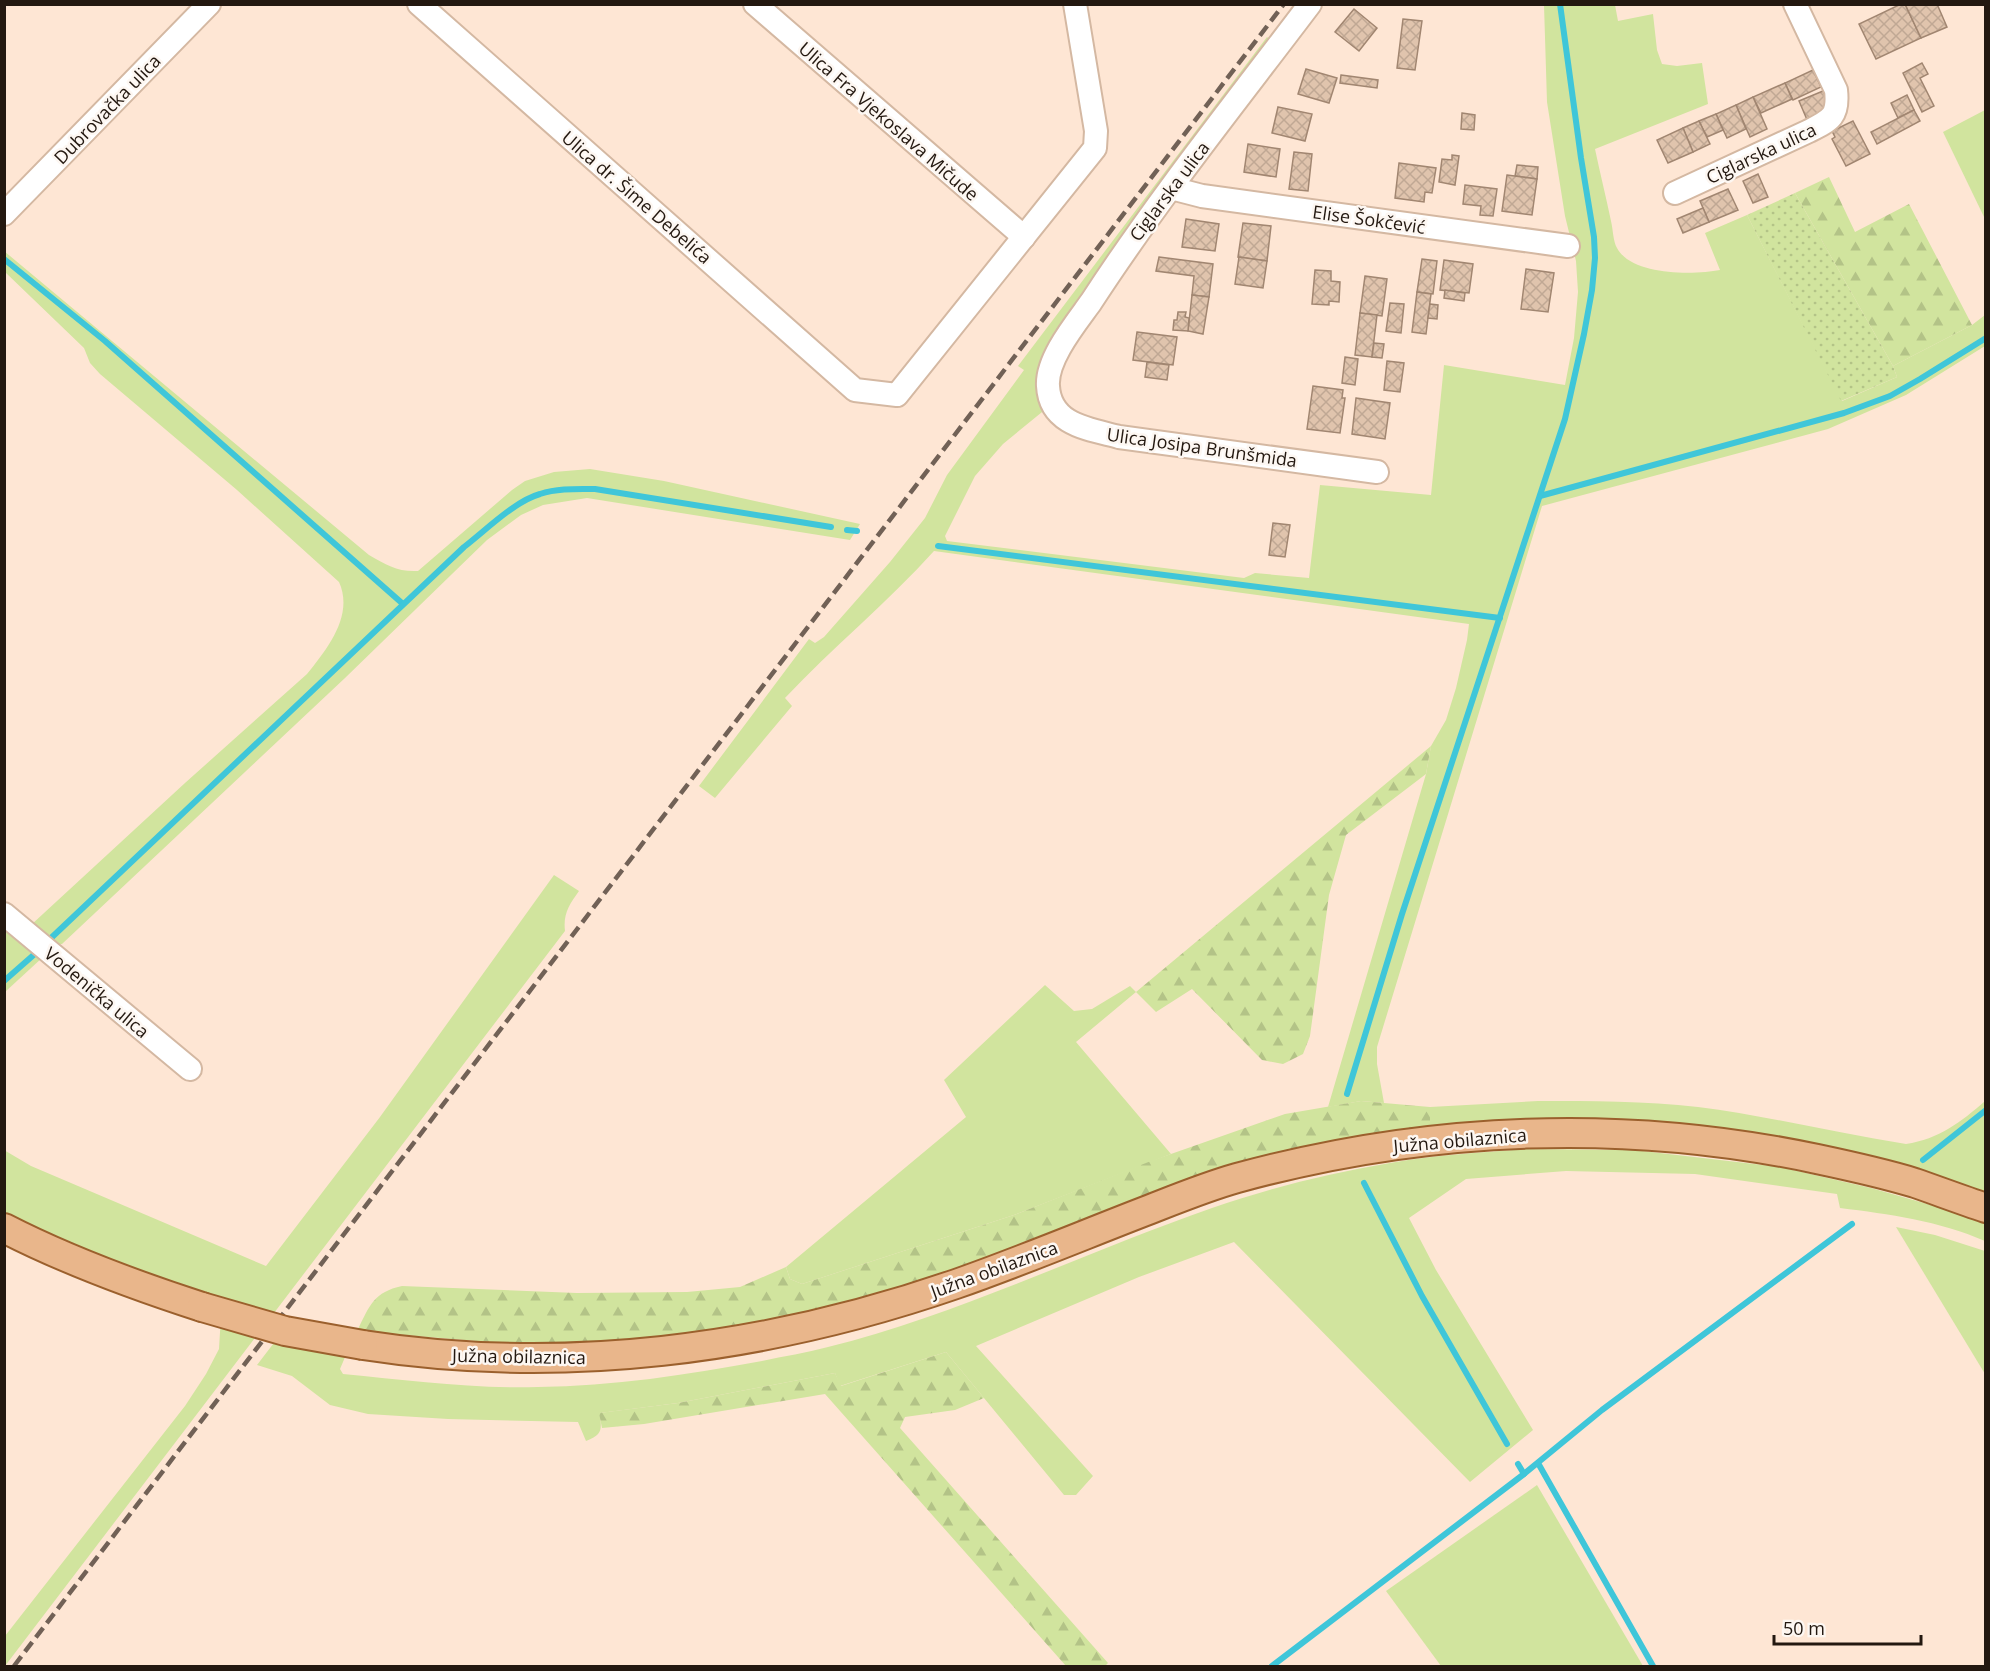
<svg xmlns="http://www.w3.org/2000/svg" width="1990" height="1671" font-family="'Open Sans',sans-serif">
  <defs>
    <pattern id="forest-firs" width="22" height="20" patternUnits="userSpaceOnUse" patternTransform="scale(1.5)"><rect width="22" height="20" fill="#d1e49e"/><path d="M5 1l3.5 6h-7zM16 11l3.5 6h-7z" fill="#b3c387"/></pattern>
    <pattern id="garden-dots" width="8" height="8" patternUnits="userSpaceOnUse" patternTransform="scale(1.5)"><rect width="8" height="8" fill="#d1e49e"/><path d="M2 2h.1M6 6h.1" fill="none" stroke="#b3c387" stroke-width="1.8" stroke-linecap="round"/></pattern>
    <pattern id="building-cross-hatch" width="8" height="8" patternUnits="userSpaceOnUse" patternTransform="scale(1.5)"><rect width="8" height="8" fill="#e0c4ad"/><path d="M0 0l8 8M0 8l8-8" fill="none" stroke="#c0a894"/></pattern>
  </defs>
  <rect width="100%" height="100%" fill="#fee6d4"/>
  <g fill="#d1e49e">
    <path d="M1544,5H1615L1618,21L1653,14L1657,50L1662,64L1677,66L1702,63L1708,104L1595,149C1600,173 1606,197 1611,221C1613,229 1613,241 1617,248C1632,276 1694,275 1720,270L1705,233L1747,215L1842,401L1897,377L1893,366L1972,325L1985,315V346L1906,395L1828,429L1542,506L1377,1047V1064L1384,1103L1361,1101L1328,1107L1426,774L1431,746L1446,720L1456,688L1467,640L1469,624L934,551C887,603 833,647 785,698L792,706L715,798L699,786L809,639L815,643L824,637L890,562L925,518L947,475L1024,370L1018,366L1267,37L1275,44L1094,285L1047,408L1003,444L975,476L945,536L947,541L1244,578L1255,573L1309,578L1320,485L1431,495L1444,365L1565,385L1574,338L1578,292L1576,261L1565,216L1547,102Z"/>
    <path d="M1985,110V219L1943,132Z"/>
    <path d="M4,251L369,555C387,565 397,572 418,571L512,490L525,481L554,472L590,469L664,481L860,524L850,540L587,498L543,505L521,515L487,540L345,678L62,944H56L31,925L185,783L307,674C328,648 354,615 339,582L237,490L100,374L90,363L84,348L5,272Z"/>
    <path d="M554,875L579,891C569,905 563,914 565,931L5,1666V1636L185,1406L206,1374L219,1349L222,1298L157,1279L67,1243L5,1212L4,1150L31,1166L266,1266L380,1117Z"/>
    <path d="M5,925L43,957L5,992Z"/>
    <path d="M1045,985L1074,1011L1092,1009L1130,986L1136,992L1076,1042L1171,1154L1014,1215L802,1284L790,1279L786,1267L966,1117L944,1080Z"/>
    <path d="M1538,1101C1591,1101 1645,1101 1698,1107C1768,1116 1837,1133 1906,1144C1939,1139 1961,1122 1985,1101V1197L1893,1166L1430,1130V1107Z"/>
    <path d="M1523,1149L1634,1150L1780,1167L1871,1188L1945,1209L1985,1224V1241C1939,1221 1889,1214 1840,1208L1837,1194L1695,1174L1566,1171L1466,1179L1409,1218L1436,1270L1533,1430L1470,1482L1234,1242L1139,1277L976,1346L1093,1476L1076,1495H1064L946,1352L840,1386L835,1373L678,1403L600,1413C601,1429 604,1434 586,1441L578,1422L448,1419L368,1414L330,1405L292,1376L257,1365L293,1318L357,1329L340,1369L343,1374C407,1380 472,1389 538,1387C613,1386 687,1375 762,1361C784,1356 806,1353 828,1347C960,1314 1083,1253 1212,1208C1269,1188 1330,1173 1390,1163C1434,1155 1479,1153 1523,1149Z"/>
    <path d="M1896,1227L1935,1235L1985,1251V1374Z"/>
    <path d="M1537,1485L1643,1666H1441L1386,1591Z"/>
  </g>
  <g fill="url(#forest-firs)">
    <path d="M1829,177L1855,232L1909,204L1972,325L1893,366L1795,193Z"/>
    <path d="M1431,746L1426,774L1346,835L1329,895L1310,1036L1303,1054L1283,1064L1262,1060L1192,989L1156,1012L1136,992Z"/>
    <path d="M1361,1101L1430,1107V1130L1157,1191L1077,1222L968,1269L815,1312L661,1340L527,1345L391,1334L358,1329C370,1305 374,1292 402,1286L577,1293L687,1292L740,1287L786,1267L790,1279L802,1284L1014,1215L1151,1161L1285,1114Z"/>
    <path d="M946,1352L984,1398L955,1410L905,1417L900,1428L1108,1663L1105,1666H1066L825,1394L644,1424L602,1428L599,1413L678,1403L835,1373L841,1386Z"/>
  </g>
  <path fill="url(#garden-dots)" d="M1795,193L1893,366L1897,377L1841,401L1747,215Z"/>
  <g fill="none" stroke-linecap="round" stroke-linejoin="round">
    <g stroke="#3fc6d9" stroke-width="6">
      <path d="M4,259L105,341L403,604"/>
      <path d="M1540,496L1844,413L1890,396L1920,379L1986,338"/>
      <path d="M847,530L857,531"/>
      <path d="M938,546L1500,618"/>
      <path d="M50,939L464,547C486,530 515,501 540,494C558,488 577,489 595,489L831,527"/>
      <path d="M4,981L37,952"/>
      <path d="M1347,1094L1402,914L1565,419L1584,334L1592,290L1595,258L1594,237L1581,158L1560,4"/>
      <path d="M1923,1160L1986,1110"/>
      <path d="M1364,1183L1422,1296L1507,1444"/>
      <path d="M1538,1463L1653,1666"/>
      <path d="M1518,1464L1524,1474"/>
      <path d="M1272,1666L1524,1474L1602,1410L1852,1224"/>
    </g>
  </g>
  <g fill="url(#building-cross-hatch)" stroke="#a18671" stroke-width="1.5">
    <path d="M1901,4H1905L1921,38L1876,59L1859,24Z"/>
    <path d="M1905,4H1937L1947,27L1921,38Z"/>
    <path d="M1354,9L1377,28L1359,51L1335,32Z"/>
    <path d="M1403,19L1422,21L1415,70L1397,68Z"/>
    <path d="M1922,63L1928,74L1920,78L1934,106L1922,112L1903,73Z"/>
    <path d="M1306,69L1337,78L1329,103L1298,94Z"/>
    <path d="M1813,70L1821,87L1793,100L1785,83Z"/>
    <path d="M1341,75L1378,80L1377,88L1340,83Z"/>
    <path d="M1785,83L1792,99L1761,113L1753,97Z"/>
    <path d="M1823,91L1832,111L1808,122L1799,101Z"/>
    <path d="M1907,95L1914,110L1898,118L1891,103Z"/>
    <path d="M1753,97L1767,129L1750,137L1736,105Z"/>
    <path d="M1736,105L1746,129L1727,138L1716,114Z"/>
    <path d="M1278,107L1312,114L1305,141L1272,133Z"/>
    <path d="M1914,110L1920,121L1877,144L1871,132Z"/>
    <path d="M1462,113L1475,115L1474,130L1461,129Z"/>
    <path d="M1716,114L1723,130L1707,137L1699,121Z"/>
    <path d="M1699,121L1710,144L1693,152L1683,128Z"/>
    <path d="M1853,121L1870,154L1846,166L1832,139L1835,137L1832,131Z"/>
    <path d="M1683,128L1693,152L1668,163L1657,140Z"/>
    <path d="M1248,144L1280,149L1276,177L1244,172Z"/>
    <path d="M1294,152L1312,154L1308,191L1289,189Z"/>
    <path d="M1452,155L1459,156L1455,185L1439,182L1442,159L1452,160Z"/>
    <path d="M1399,163L1436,168L1432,193L1425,192L1424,202L1395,198Z"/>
    <path d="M1517,165L1538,167L1537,179L1515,176Z"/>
    <path d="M1758,174L1768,197L1753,203L1743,181Z"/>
    <path d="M1507,175L1537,179L1532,215L1502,211Z"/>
    <path d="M1465,185L1497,189L1493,216L1480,215L1481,206L1463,204Z"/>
    <path d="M1728,189L1738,210L1709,222L1700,201Z"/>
    <path d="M1703,208L1709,222L1683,233L1677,219Z"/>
    <path d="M1186,219L1219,224L1215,251L1182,247Z"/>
    <path d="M1243,223L1271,226L1267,261L1238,257Z"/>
    <path d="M1159,257L1213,264L1209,297L1192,295L1194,276L1156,271Z"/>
    <path d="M1239,257L1267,261L1263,288L1235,284Z"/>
    <path d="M1422,259L1437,261L1433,294L1417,292Z"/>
    <path d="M1444,260L1473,264L1469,293L1440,290Z"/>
    <path d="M1526,269L1554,273L1548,312L1521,309Z"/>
    <path d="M1315,270L1331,271V281L1340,282L1339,302L1329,301V305L1312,304Z"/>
    <path d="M1365,276L1387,279L1382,316L1360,313Z"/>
    <path d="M1445,290L1465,293L1464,301L1444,298Z"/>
    <path d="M1417,292L1431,294L1426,334L1412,332Z"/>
    <path d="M1192,295L1209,297L1203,334L1188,331Z"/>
    <path d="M1390,303L1404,304L1401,333L1386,331Z"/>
    <path d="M1430,304L1438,305L1437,319L1428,318Z"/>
    <path d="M1178,312H1186L1185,317L1189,318L1188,331L1173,330L1174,320H1177Z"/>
    <path d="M1360,313L1377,315L1372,357L1355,355Z"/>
    <path d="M1137,332L1177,337L1173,365L1133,360Z"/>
    <path d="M1374,343L1384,344L1382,358L1372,357Z"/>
    <path d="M1345,357L1358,359L1355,385L1342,383Z"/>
    <path d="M1387,361L1404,363L1400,392L1384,390Z"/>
    <path d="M1147,362L1169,365L1167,380L1145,377Z"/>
    <path d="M1313,386L1343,390L1342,398H1345L1340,433L1307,429Z"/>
    <path d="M1356,398L1390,403L1385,439L1352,434Z"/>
    <path d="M1273,523L1290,525L1285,557L1269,555Z"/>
  </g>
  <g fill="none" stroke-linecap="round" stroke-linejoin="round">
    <g stroke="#d4b8a2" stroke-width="26">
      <g id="minor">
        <path d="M419,4L855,390L897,395L1095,148L1096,131L1075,4"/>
        <path d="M755,4L1024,237"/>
        <path d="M1310,4C1236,102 1158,199 1091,302C1076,323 1046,359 1048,386C1050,425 1089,429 1119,437L1377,472"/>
        <path d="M1171,188L1202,196L1568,246"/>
        <path d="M1675,193L1809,131C1831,120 1839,116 1836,90L1795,4"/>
        <path d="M4,214L209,4"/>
        <path d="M4,914L190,1069"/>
      </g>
    </g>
    <g stroke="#9b602d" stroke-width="32">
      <g id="major">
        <path d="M4,1228C68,1261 134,1285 202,1307"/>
        <path d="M363,1345C562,1376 765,1350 956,1284C1019,1262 1081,1236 1143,1212C1174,1200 1205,1187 1237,1178C1427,1126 1625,1118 1817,1159C1850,1166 1883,1173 1915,1183C1938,1191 1962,1200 1986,1208"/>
      </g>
    </g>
    <use href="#minor" stroke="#fff" stroke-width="22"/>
    <use href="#major" stroke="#e9b68b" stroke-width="28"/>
    <path stroke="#716156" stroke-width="4.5" stroke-dasharray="12 6" stroke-linecap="butt" d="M14,1666L1284,4"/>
    <g stroke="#9b602d" stroke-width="32" stroke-linecap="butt">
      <path id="major-bridge" d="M202,1307L285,1331L363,1345"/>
    </g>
    <use href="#major-bridge" stroke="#e9b68b" stroke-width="28"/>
  </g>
  <g text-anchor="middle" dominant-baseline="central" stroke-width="5" stroke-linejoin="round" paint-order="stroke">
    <g font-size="18" fill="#231810" stroke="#fdf7f2">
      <text transform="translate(107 109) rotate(-46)">Dubrovačka ulica</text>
      <text transform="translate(889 121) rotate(41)">Ulica Fra Vjekoslava Mičude</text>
      <text transform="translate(1761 153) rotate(-25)">Ciglarska ulica</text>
      <text transform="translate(1169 191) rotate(-53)">Ciglarska ulica</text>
      <text transform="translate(637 197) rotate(41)">Ulica dr. Šime Debelića</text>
      <text transform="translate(1369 219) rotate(8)">Elise Šokčević</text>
      <text transform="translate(1202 447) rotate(8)">Ulica Josipa Brunšmida</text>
      <text transform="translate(97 992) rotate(40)">Vodenička ulica</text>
      <text transform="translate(1460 1140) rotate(-5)">Južna obilaznica</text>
      <text transform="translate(994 1269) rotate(-20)">Južna obilaznica</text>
      <text transform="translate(519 1356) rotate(1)">Južna obilaznica</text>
    </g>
  </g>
  <rect width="1990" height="1671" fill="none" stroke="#231810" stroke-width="12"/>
  <path d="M1774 1635v9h147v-9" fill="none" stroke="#231810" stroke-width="3"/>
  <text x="1783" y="1635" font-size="18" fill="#231810" stroke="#fdf7f2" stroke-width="4.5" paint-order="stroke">50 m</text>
</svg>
